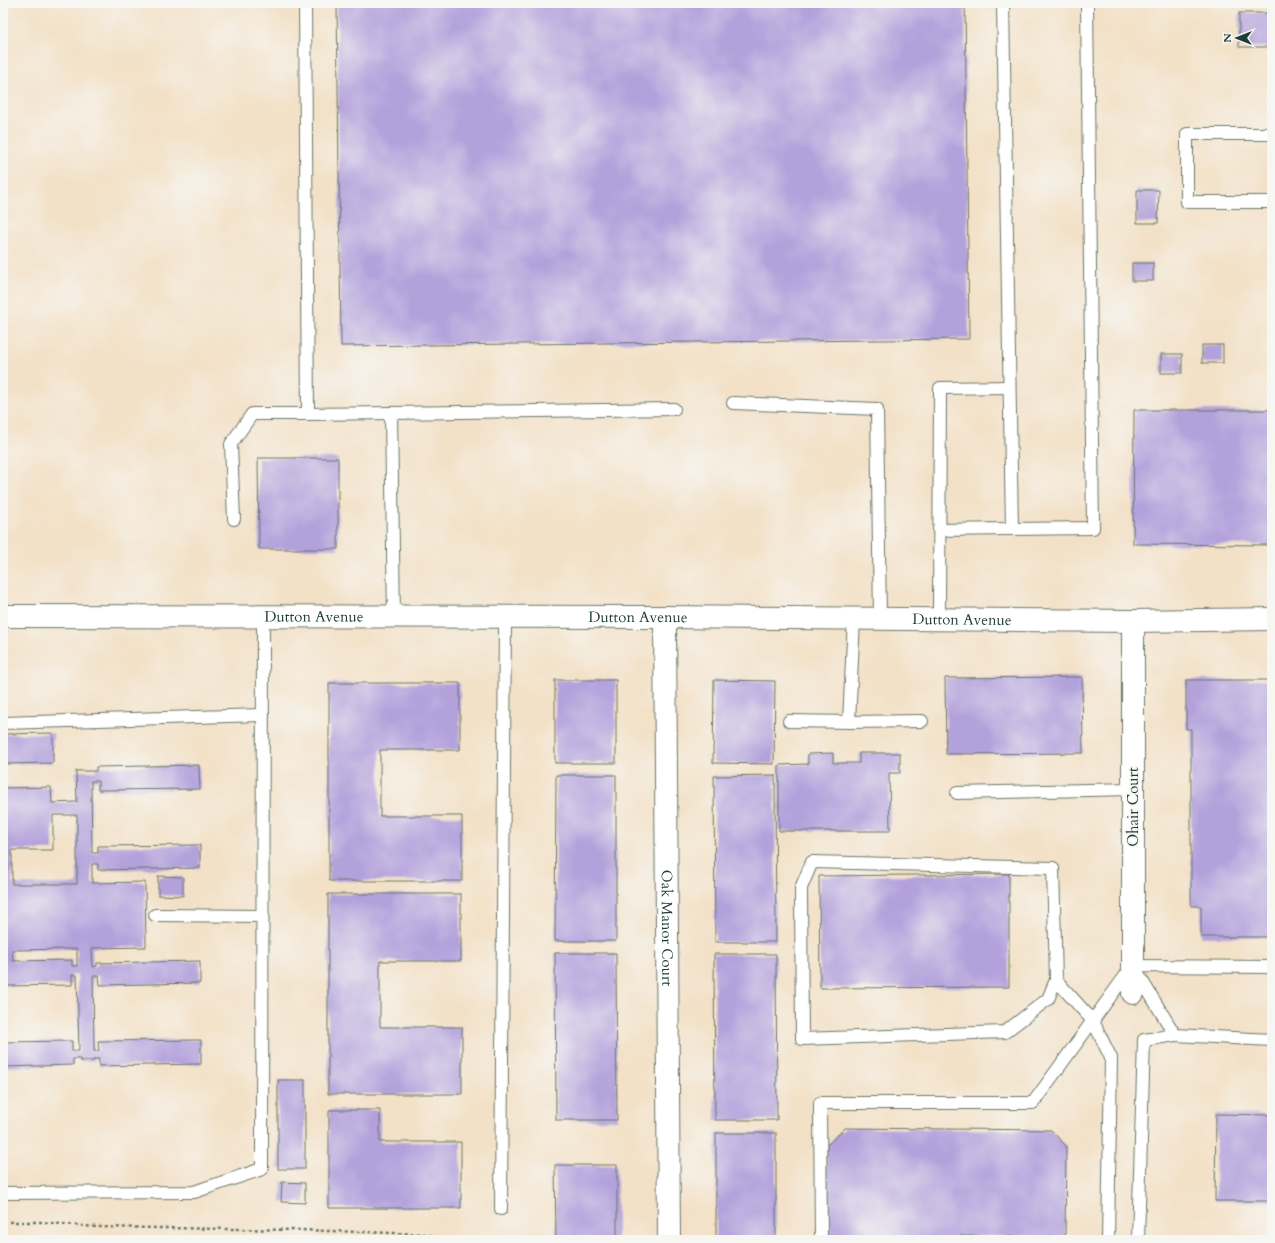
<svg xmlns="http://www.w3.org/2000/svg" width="1275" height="1243" font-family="Cardo,serif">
  <rect width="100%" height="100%" fill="#f6f6f2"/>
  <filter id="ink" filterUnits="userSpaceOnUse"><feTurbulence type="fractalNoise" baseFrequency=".025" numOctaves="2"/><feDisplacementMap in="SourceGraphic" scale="8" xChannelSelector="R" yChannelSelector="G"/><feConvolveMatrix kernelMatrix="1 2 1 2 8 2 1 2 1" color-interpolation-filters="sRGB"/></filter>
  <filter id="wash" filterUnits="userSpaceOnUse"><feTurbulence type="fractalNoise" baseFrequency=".012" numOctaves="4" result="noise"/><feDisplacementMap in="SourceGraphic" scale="16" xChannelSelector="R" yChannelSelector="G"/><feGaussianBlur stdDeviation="0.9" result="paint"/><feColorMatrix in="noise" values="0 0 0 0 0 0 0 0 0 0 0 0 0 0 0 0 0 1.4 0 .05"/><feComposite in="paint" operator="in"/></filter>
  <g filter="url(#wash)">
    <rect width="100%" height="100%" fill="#f3e1c7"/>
    <g id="blocks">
      <g fill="#b3a1dc" fill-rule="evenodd">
        <path d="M337,3H965L969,339L341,346Z"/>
        <rect x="1239" y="13" width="33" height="34"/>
        <path d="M1269,50H1272V72H1268Z"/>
        <path d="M1137,190H1159L1158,223H1137Z"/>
        <rect x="1132" y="263" width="21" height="18"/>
        <rect x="1202" y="345" width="21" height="18"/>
        <rect x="1161" y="354" width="21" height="19"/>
        <path d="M1134,410H1272V545L1133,544Z"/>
        <path d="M258,458H338V549H259Z"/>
        <path d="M1082,677L1083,753L946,754L945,678Z"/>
        <rect x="555" y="680" width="61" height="83"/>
        <path d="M714,680L775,681L774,764L713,763Z"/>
        <path d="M1186,680H1272V937H1201V906H1191V729H1186Z"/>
        <path d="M329,683H460V750H380V816H462V881H329Z"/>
        <path d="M53,733V763L3,764V734Z"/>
        <path d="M833,753V763H859V753H900V773H889L890,831H779V765L808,764V754Z"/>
        <path d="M199,765L200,789L98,790V781H91L92,853H98V846L200,845V868L98,870V864H92V883L145,882L146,947L92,948L93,967L97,966V963L200,961V983L100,985L99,976H93L94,1051H99L98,1041L201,1040V1064L99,1066V1059H94V1061H80V1059H73V1065L3,1067V1042L72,1041V1051H79L77,975H72V985L3,986V788L51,787L52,803L77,802L76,771H96V767ZM53,815H77V884H12V850H53ZM77,949V966H72V960L13,961L12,950Z"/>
        <path d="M556,775H616V941H555Z"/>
        <path d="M775,775L776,942H715L714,776Z"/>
        <path d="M1009,874V987L820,988L819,876Z"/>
        <path d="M158,876L183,877V896L158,895Z"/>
        <path d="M328,894H461V961H380V1027H462V1094H328Z"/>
        <path d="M555,953H616L617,1120H556Z"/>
        <path d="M714,954H776L777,1120H715Z"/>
        <rect x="278" y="1080" width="27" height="89"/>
        <path d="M329,1110H380V1142H461V1208H329Z"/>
        <path d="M1216,1114L1272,1115V1201H1215Z"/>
        <path d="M845,1128L1051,1130L1066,1146L1065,1237L960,1236V1240H826L827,1145Z"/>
        <rect x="716" y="1133" width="60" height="107"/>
        <path d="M555,1165H617V1240H556Z"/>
        <path d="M282,1182L305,1183V1203L281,1202Z"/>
      </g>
    </g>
  </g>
  <g filter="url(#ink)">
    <use href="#blocks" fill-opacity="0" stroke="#697667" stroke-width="1"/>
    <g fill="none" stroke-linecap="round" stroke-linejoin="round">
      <g stroke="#697667" stroke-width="14">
        <g id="service">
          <path d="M305,3L308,414L391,413"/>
          <path d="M1003,3L1012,529L1093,528L1087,3"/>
          <path d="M1272,134H1187V202H1272"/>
          <path d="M733,403L877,409L880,619"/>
          <path d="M234,519L231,444L252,414H308"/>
          <path d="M939,530L1012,529"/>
          <path d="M394,617L391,413L674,409"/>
          <path d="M854,619L849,722L922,721"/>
          <path d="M939,620L940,388L1009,387"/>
          <path d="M789,721L849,722"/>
          <path d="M3,723L263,715"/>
          <path d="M957,793L1133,789"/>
          <path d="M155,915L263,916"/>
          <path d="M1272,967L1133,966L1175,1035L1272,1040"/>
          <path d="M1056,980L1048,999L1005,1032L802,1039L801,888L812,862L1053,868L1056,980L1093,1021L1111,1058L1108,1240"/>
          <path d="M3,1193L194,1192L262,1169L263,616"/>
          <path d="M501,1209L505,617"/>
          <path d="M821,1240L820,1103H1033L1131,968"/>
          <path d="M1138,1240L1144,1040L1175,1035"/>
        </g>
      </g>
      <g stroke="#697667" stroke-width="24">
        <g id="minor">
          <path id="s1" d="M3,616L665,617L1133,621L1272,619"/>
          <path id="s2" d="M665,617L669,1240"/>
          <path d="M1133,621V993"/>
        </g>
      </g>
      <path stroke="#697667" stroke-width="2.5" stroke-dasharray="3 3" stroke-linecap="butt" d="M3,1222H41L96,1227L299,1230L425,1234L449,1240"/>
      <use href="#service" stroke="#fff" stroke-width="12"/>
      <use href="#minor" stroke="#fff" stroke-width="22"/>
    </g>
  </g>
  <g text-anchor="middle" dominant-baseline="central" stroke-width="3.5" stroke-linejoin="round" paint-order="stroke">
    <g font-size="15" fill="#1f3d34" stroke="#f6f6f2">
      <text stroke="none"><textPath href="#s1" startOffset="311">Dutton Avenue</textPath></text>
      <text stroke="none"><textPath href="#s1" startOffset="635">Dutton Avenue</textPath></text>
      <text stroke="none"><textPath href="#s1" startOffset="959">Dutton Avenue</textPath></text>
      <text transform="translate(1133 807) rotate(-90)">Ohair Court</text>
      <text stroke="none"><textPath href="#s2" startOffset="311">Oak Manor Court</textPath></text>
    </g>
  </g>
  <rect width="1275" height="1243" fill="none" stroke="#f6f6f2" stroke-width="16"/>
  <g transform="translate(1237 38) rotate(270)" stroke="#f6f6f2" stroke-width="3" paint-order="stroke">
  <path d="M0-3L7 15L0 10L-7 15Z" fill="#1f3d34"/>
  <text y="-6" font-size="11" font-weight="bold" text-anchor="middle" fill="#1f3d34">N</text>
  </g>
</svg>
